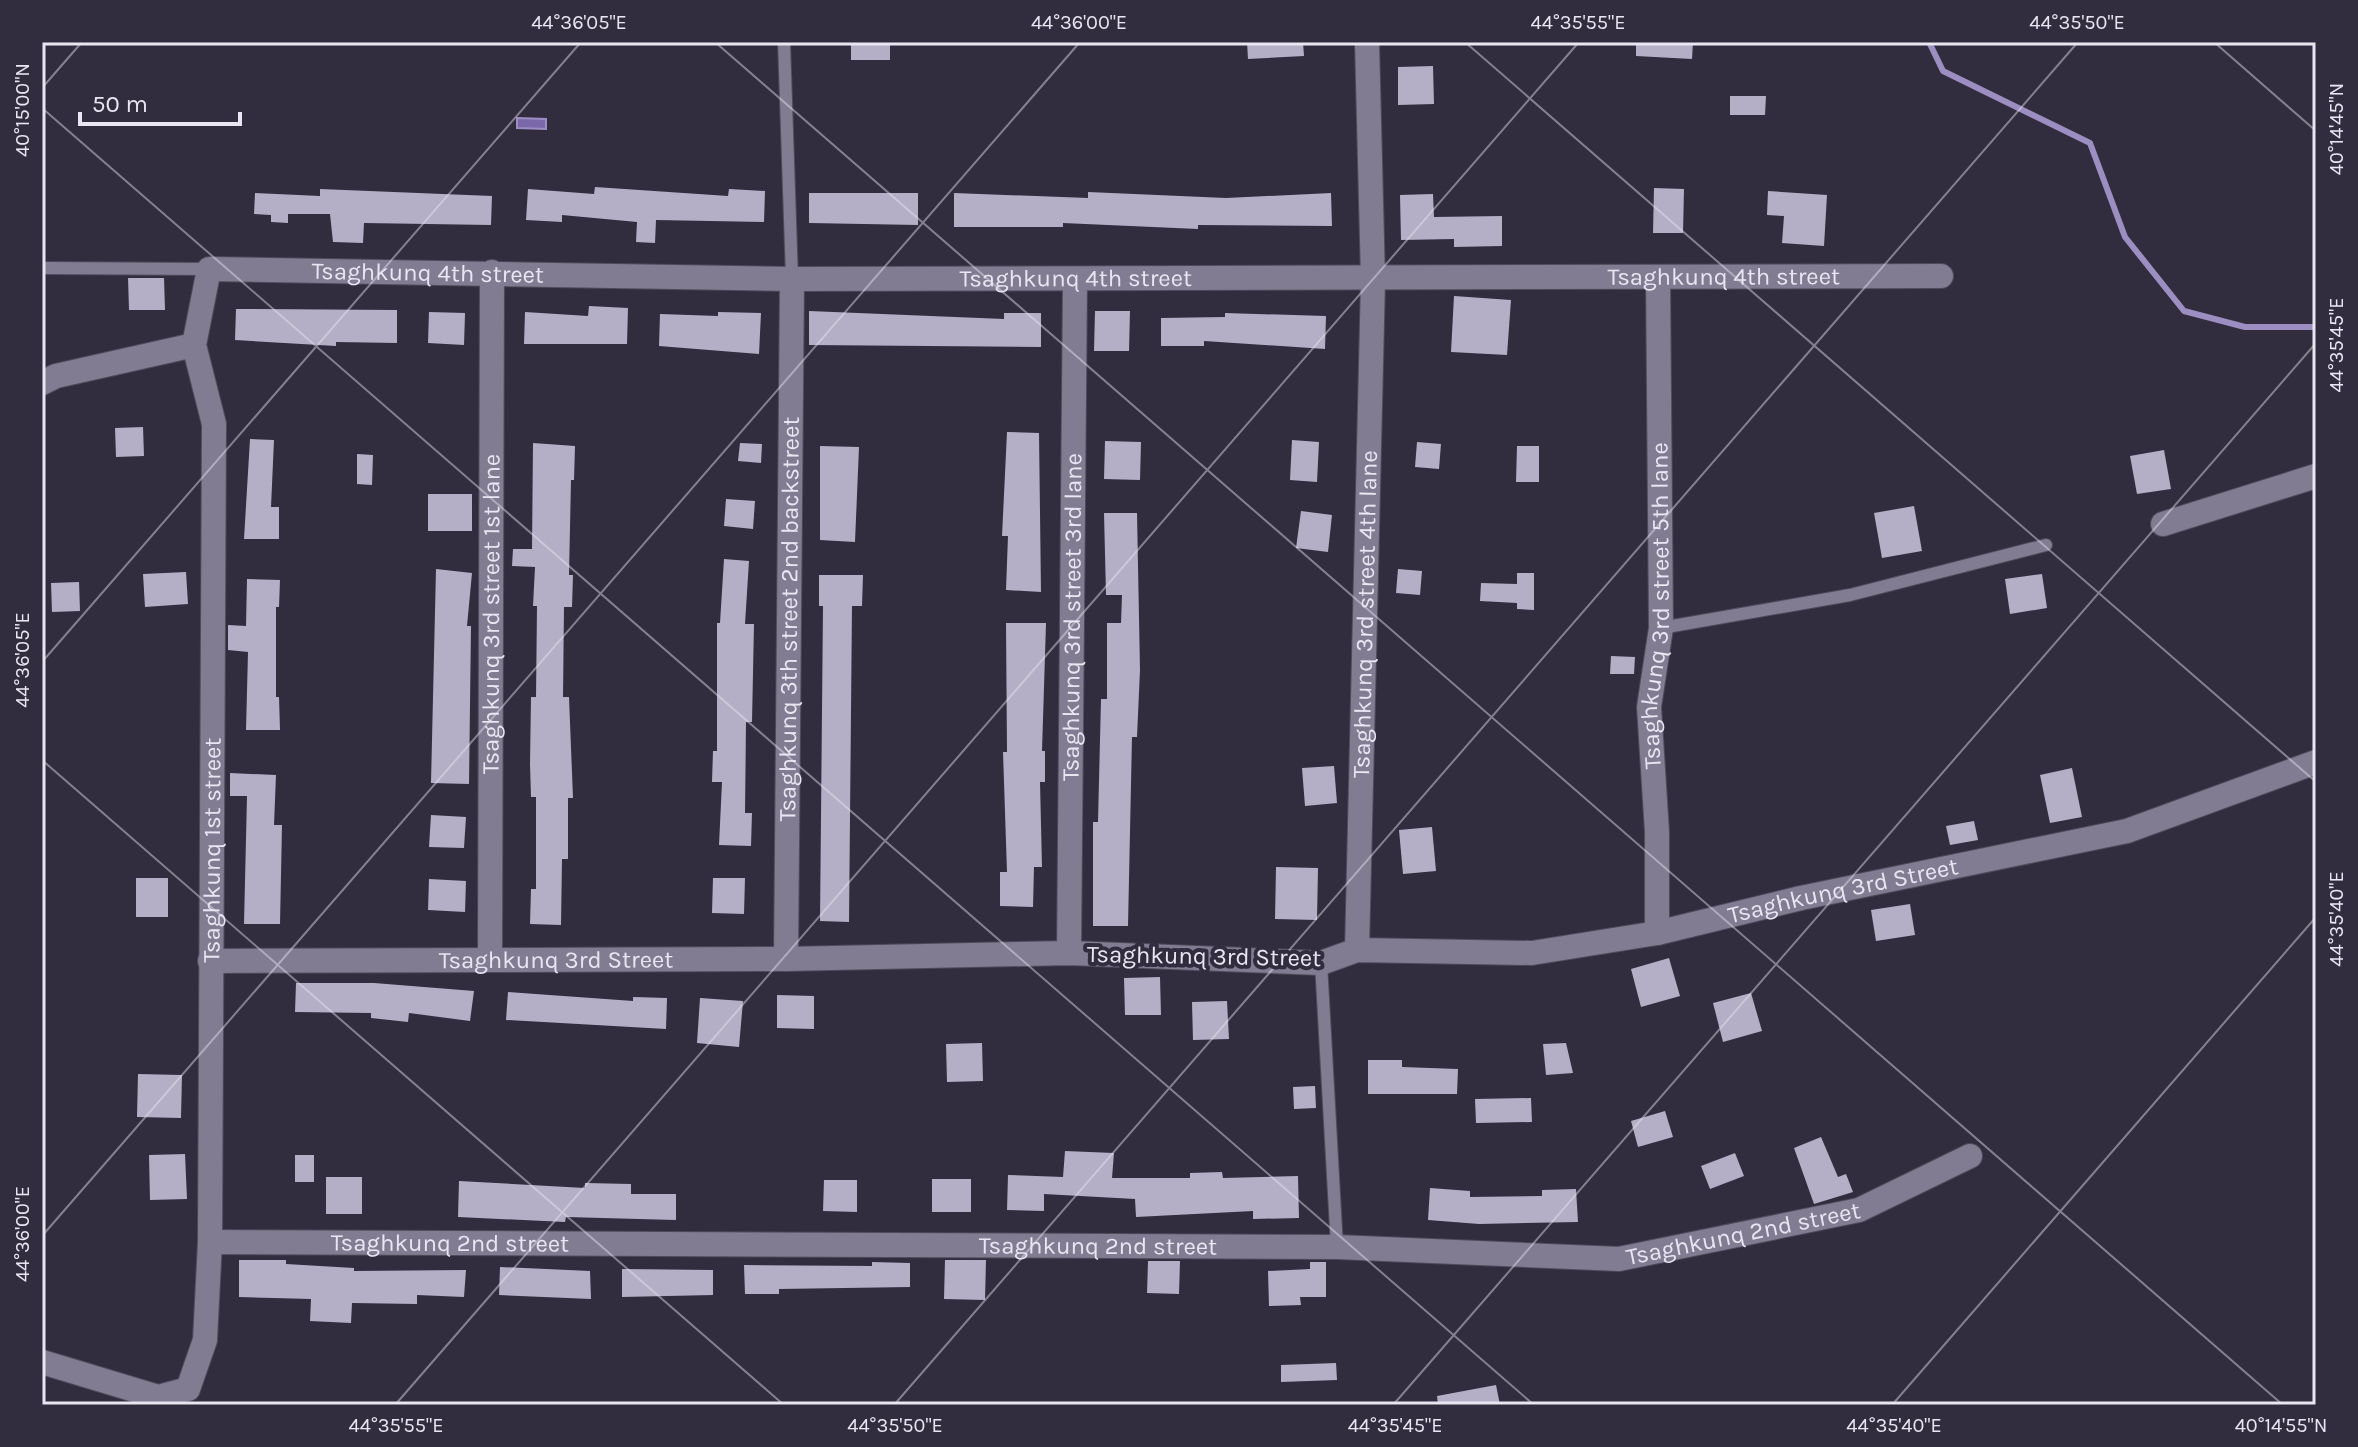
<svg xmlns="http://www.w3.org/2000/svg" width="2358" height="1447" font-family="Karla,sans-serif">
  <rect width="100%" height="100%" fill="#312d3f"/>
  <path fill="#7b68ab" stroke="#9c8ec0" stroke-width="2" d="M517,118L546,119V129L517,128Z"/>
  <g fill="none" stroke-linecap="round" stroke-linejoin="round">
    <path stroke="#9c8ec0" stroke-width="6" d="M1929,42L1943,71L2090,143L2125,237L2184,311L2245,327H2316"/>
  </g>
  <g fill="#b4afc6">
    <rect x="851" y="42" width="39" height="18"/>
    <path d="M1247,42H1303L1304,56L1248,59Z"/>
    <path d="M1636,42H1693L1692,59L1636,56Z"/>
    <path d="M1433,66L1434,104L1398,105V67Z"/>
    <path d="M1730,96H1766L1765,115H1730Z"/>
    <path d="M595,187L728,196L729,189L765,191L764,222L656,220L655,243L636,242L637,222L562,215V222L526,220L528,189L594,194Z"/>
    <path d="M1654,188L1684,189L1683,233H1653Z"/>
    <path d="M320,189L492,196L491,225L364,223L363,243L333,242L330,214H288V223L271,222V215L254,214L255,193L320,196Z"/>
    <path d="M1768,191L1827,195L1824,246L1782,243L1784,216L1767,215Z"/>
    <path d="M1088,192L1226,198L1331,193L1332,226L1198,225V229L1063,223V227H954V193L1088,198Z"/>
    <path d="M809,193H918V225L809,223Z"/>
    <path d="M1433,194L1434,217L1502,216V246L1454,247V239L1401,240L1400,195Z"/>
    <path d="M128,278H164L165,310H129Z"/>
    <path d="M1454,296L1511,300L1507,355L1451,352Z"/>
    <path d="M589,306L628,308L627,344H524L525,312L588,316Z"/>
    <path d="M236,309L397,310V343L336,342V346L235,340Z"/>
    <path d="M809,311L1004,319V313H1041V347L809,345Z"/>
    <path d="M1095,311H1130L1129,351H1094Z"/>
    <path d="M429,312L465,313L464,345L428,343Z"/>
    <path d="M718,312L761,313L759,354L659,346L660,314L718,316Z"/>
    <path d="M1225,313L1326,316L1325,349L1204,341V346H1161V318L1225,317Z"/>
    <path d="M143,427L144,456L116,457L115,428Z"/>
    <path d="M1007,432L1039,433L1041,592L1006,590L1008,536H1002Z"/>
    <path d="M250,439L274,440L271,507H279V539H244Z"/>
    <path d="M1292,440L1319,442L1317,482L1290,480Z"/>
    <path d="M1105,441L1141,442L1140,480L1104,479Z"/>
    <path d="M1417,442L1441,444L1439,469L1415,467Z"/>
    <path d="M533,443L575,446L574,480H571L569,575H573L572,607H564L563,697H569L573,798H568V859H562L561,925L530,924L531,889H536V797H531L530,764L531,697H536L537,606H533L535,567L512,566L513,549H532Z"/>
    <path d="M740,443L762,444L761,463L738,461Z"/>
    <path d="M820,446L859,447L855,542L820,540Z"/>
    <path d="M1517,446H1539V482H1516Z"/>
    <path d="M2164,450L2171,489L2137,494L2130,456Z"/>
    <path d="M357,454L373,455L372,485L357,484Z"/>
    <rect x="428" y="494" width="44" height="37"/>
    <path d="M726,499L755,501L753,529L724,526Z"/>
    <path d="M1914,506L1922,551L1882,558L1874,513Z"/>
    <path d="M1301,511L1332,515L1328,552L1296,548Z"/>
    <path d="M1104,513H1137L1140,670L1137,737H1132L1128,926H1093V822H1098L1101,699H1107V623H1121L1122,595H1106Z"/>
    <path d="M724,559L749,561L745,624H754L752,722H746L745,813H752L751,846L719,845L722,782H712L713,751H717V623H720Z"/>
    <path d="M436,569L472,573L467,626H471L469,784L431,783Z"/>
    <path d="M1398,569L1422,571L1420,595L1396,593Z"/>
    <path d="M186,572L188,604L145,607L143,574Z"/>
    <path d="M1517,573H1534V610L1517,609V603L1480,601L1481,583L1517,584Z"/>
    <path d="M2042,574L2047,608L2010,614L2005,579Z"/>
    <path d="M819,575H863L862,606H852L849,922L820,921L823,606H819Z"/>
    <path d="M247,579L280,580L279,607H276V697H279L280,730H246L248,652L228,650V625L246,626Z"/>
    <path d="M79,582L80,611L52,612L51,583Z"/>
    <path d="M1006,623H1046L1042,751H1045V782H1040L1042,867H1034L1033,907L1000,906V872H1007L1003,752H1007Z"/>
    <path d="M1611,656L1635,657L1634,674H1610Z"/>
    <path d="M1334,766L1337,803L1305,806L1302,768Z"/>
    <path d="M2072,768L2082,817L2050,823L2040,775Z"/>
    <path d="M230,773L276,775L274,825H282L280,924H244L247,796H230Z"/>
    <path d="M431,815L466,817L464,848L429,847Z"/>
    <path d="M1974,821L1978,840L1950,845L1946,826Z"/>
    <path d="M1432,827L1436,871L1403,874L1399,830Z"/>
    <path d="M1276,867L1318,868L1317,920L1275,919Z"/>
    <rect x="136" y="878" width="32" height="39"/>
    <path d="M713,878H745L744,914L712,913Z"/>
    <path d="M429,879L466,881L465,912L428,910Z"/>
    <path d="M1910,904L1915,935L1876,941L1871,910Z"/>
    <path d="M1669,958L1680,996L1641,1007L1631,969Z"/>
    <path d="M1160,977L1161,1015H1125L1124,978Z"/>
    <path d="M296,983H374L474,991L470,1021L409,1013L408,1022L371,1018V1013L295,1012Z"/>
    <path d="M508,992L633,1001V997L667,998L666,1029L506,1020Z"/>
    <path d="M1751,993L1762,1031L1723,1042L1713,1003Z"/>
    <path d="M777,995L814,996V1029L777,1028Z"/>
    <path d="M700,998L743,1001L739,1047L697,1043Z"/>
    <path d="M1227,1001L1229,1039L1193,1040L1192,1002Z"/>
    <path d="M982,1043L983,1081L947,1082L946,1044Z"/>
    <path d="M1566,1043L1573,1073L1546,1075L1543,1044Z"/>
    <path d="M1368,1060H1402V1067L1458,1069L1457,1094H1368Z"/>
    <path d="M138,1074L182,1075L181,1118L137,1117Z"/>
    <path d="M1315,1086L1316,1108L1294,1109L1293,1087Z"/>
    <path d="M1531,1098L1532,1122L1476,1123L1475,1099Z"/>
    <path d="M1665,1111L1673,1137L1638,1147L1631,1121Z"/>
    <path d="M1821,1137L1838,1177L1846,1174L1853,1192L1814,1204L1794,1148Z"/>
    <path d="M1065,1151L1114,1153L1112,1178H1190V1173L1222,1172L1223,1178L1298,1176L1299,1218L1253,1219V1211L1136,1217L1135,1199L1044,1194V1211L1007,1210L1008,1175L1063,1177Z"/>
    <path d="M1735,1153L1744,1176L1710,1189L1701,1166Z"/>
    <path d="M185,1154L187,1199L150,1200L149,1155Z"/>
    <rect x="295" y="1155" width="19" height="27"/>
    <rect x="326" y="1177" width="36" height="37"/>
    <rect x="932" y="1179" width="39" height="33"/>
    <path d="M824,1180H857V1212L823,1211Z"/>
    <path d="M459,1181L585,1188V1183L631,1184V1194H676V1220L566,1217L565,1222L458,1217Z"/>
    <path d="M1430,1188L1470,1191V1197L1542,1196V1190L1576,1189L1578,1222L1479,1224L1428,1220Z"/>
    <path d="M239,1260H286V1264L354,1268V1271L466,1270L464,1297L417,1295V1304L352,1303L351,1323L310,1321L311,1299L239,1297Z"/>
    <path d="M945,1260H986L985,1300L944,1299Z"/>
    <path d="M1148,1261H1180L1179,1294L1147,1293Z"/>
    <path d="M872,1262L910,1263V1287L779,1289V1294H745L744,1265L872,1266Z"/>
    <path d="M1310,1262H1326V1297H1300L1301,1305L1269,1306L1268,1271L1310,1269Z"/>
    <path d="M500,1267L590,1271L591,1299L499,1295Z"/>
    <path d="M622,1269L713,1270V1295L622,1297Z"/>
    <path d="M1336,1363L1337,1380L1281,1382V1365Z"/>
    <path d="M1496,1385L1500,1405H1438L1437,1396Z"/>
  </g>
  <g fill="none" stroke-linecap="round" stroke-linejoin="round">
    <g stroke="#4f4b5a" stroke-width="14">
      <g id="lane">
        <path d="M784,42L792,279"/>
        <path d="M42,268L209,269"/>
        <path d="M1661,628L1850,595L2046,545"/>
        <path d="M1321,963L1337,1247"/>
      </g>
    </g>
    <g stroke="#4f4b5a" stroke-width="26">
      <g id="street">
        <path d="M42,383L56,376L194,345"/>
        <path d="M2163,524L2316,476"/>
        <path id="s1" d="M1657,933V832L1649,707L1661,628L1658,277"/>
        <path id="s2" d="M1357,950L1373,280L1367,42"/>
        <path id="s3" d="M1069,953L1075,280"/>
        <path id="s4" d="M490,958L492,272"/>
        <path id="s5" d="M786,959L792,279"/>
        <path id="s6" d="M210,961L786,959L1069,953L1321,963L1357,950L1532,953L1657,933L1801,898L2127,831L2316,762"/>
        <path id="s7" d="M210,1242L1337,1247L1619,1259L1859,1210L1970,1156"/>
        <path id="s8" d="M42,1362L158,1397L188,1389L205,1340L210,1242L214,424L194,345L209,269L792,279L1941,276"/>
      </g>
    </g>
    <use href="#lane" stroke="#817c92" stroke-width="12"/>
    <use href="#street" stroke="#817c92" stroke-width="24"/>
  </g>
  <path fill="none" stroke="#e9e6f2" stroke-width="2" stroke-opacity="0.45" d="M715,42L2283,1405M1465,42L2316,782M2214,42L2316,131M42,88L82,42M42,108L1534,1405M42,662L581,42M42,760L784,1405M42,1236L1080,42M395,1405L1579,42M894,1405L2078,42M1393,1405L2316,343M1892,1405L2316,917"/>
  <g text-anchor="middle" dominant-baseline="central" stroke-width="8" stroke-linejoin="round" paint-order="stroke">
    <g font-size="24" fill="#e9e6f2" stroke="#312d3f">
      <text stroke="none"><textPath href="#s8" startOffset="1498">Tsaghkunq 4th street</textPath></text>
      <text stroke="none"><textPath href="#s8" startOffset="2794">Tsaghkunq 4th street</textPath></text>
      <text stroke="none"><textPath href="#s8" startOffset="2146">Tsaghkunq 4th street</textPath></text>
      <text stroke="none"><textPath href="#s1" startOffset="328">Tsaghkunq 3rd street 5th lane</textPath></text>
      <text stroke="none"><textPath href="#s4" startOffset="344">Tsaghkunq 3rd street 1st lane</textPath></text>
      <text stroke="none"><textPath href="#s2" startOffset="336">Tsaghkunq 3rd street 4th lane</textPath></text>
      <text stroke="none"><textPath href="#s3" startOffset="336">Tsaghkunq 3rd street 3rd lane</textPath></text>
      <text stroke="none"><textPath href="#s5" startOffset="340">Tsaghkunq 3th street 2nd backstreet</textPath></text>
      <text stroke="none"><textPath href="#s8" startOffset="694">Tsaghkunq 1st street</textPath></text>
      <text stroke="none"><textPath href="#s6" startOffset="1642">Tsaghkunq 3rd Street</textPath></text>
      <text transform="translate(1204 956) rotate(1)">Tsaghkunq 3rd Street</text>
      <text stroke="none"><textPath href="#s6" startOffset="346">Tsaghkunq 3rd Street</textPath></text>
      <text stroke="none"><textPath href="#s7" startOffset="1536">Tsaghkunq 2nd street</textPath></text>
      <text stroke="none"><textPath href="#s7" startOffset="240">Tsaghkunq 2nd street</textPath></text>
      <text stroke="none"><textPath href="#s7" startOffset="888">Tsaghkunq 2nd street</textPath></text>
    </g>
  </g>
  <rect width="2358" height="1447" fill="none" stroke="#312d3f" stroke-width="88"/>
  <path d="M80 112v12h160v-12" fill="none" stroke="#e9e6f2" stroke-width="4"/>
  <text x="92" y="112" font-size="24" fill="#e9e6f2" stroke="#312d3f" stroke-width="6" paint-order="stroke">50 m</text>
  <rect x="44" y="44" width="2270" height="1359" fill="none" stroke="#e9e6f2" stroke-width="3"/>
  <g font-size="20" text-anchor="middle" fill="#e9e6f2">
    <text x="579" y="29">44°36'05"E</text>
    <text x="1079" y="29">44°36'00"E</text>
    <text x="1578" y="29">44°35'55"E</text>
    <text x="2077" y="29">44°35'50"E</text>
    <text transform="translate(22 110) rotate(-90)" y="7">40°15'00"N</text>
    <text transform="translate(2336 129) rotate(-90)" y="7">40°14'45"N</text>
    <text transform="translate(2336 345) rotate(-90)" y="7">44°35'45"E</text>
    <text transform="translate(22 660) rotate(-90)" y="7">44°36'05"E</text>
    <text transform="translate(2336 919) rotate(-90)" y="7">44°35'40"E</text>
    <text transform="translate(22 1234) rotate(-90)" y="7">44°36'00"E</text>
    <text x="396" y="1432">44°35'55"E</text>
    <text x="895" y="1432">44°35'50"E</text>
    <text x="1395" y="1432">44°35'45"E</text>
    <text x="1894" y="1432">44°35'40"E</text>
    <text x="2281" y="1432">40°14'55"N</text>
  </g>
</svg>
